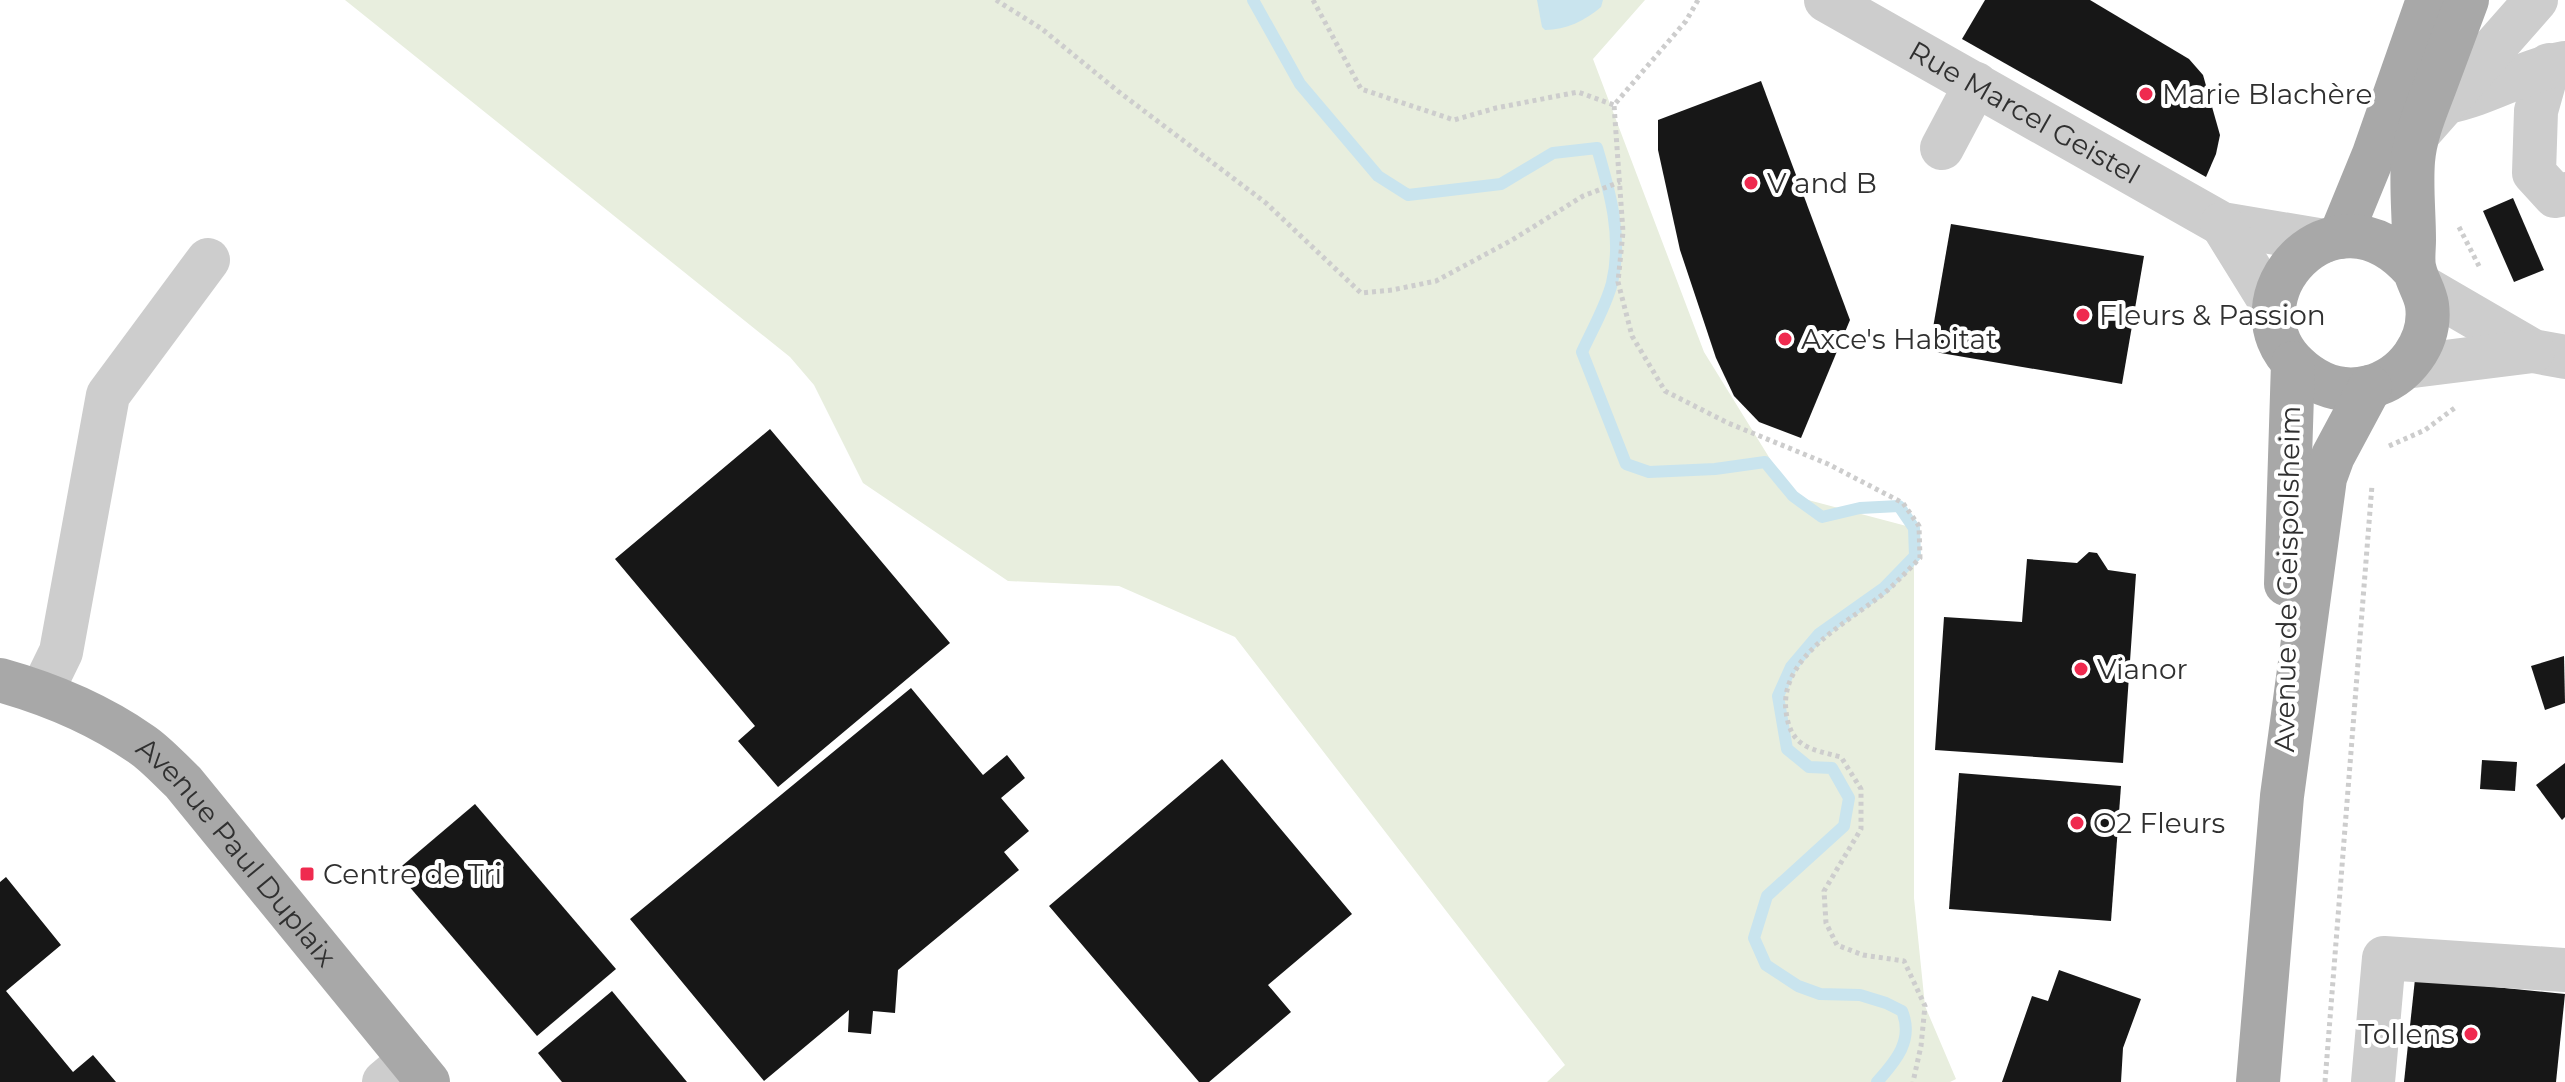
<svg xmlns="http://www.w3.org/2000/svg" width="2565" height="1082" font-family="Montserrat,sans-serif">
  <rect width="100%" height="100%" fill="#fff"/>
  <path fill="#e8eede" d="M345,0H1645L1593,59L1704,352L1793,496L1914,528V898L1925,1006L1956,1079L1950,1082H1547L1565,1065L1235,637L1119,586L1008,581L863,483L814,385L790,357Z"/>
  <path fill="#c9e4ee" d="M1537,0H1603L1601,7C1586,20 1566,30 1545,30L1542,27Z"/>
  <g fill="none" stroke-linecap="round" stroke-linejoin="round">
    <path stroke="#c9e4ee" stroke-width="12" d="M1253,0L1300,84L1378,176L1408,195L1501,184L1553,153L1597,148C1610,192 1623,237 1612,283C1606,306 1592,330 1582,352L1626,464L1649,472L1715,469L1765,462L1793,496L1822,517L1860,508L1899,506L1914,528L1915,556L1884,588L1819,634L1791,667L1778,696L1787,749L1809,767L1832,768L1849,798L1844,826L1767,896L1754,938L1766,965L1798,986L1820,994L1860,995L1886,1003L1902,1011C1914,1040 1896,1061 1877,1082"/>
  </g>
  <g fill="#171717">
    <path d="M1985,0H2090L2189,59L2203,75L2220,135L2216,154L2206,177L1962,39Z"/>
    <path d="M1761,81L1850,320L1801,438L1759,422L1734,396L1716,358L1680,250L1658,150V120Z"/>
    <path d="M2513,198L2544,270L2514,282L2483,211Z"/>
    <path d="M1951,224L2144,256L2122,384L1929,351Z"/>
    <path d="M770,429L950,643L778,787L738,741L755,726L615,559Z"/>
    <path d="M2089,552L2097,553L2108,570L2136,574L2123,763L1935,750L1944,617L2022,622L2027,559L2077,563Z"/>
    <path d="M2564,656L2565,703L2545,710L2531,666Z"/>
    <path d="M911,688L983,775L1007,755L1025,778L1001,798L1029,831L1004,852L1019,870L898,970L895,1013L873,1011L871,1034L848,1032L849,1010L764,1081L630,919Z"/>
    <path d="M1222,759L1352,914L1268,985L1291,1012L1209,1082H1199L1049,906Z"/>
    <path d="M2482,760L2517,762L2515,791L2480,789Z"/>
    <path d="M2565,763V817L2562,820L2536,785Z"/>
    <path d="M1959,773L2121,786L2111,921L1949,909Z"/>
    <path d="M475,804L616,969L537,1036L396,871Z"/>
    <path d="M6,877L61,945L6,991L73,1072L93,1055L116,1082H0V882Z"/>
    <path d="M2059,970L2141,999L2123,1048L2121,1082H2002L2032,996L2048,1001Z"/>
    <path d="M2415,979L2565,994L2556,1082H2404Z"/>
    <path d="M612,991L687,1082H562L538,1053Z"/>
  </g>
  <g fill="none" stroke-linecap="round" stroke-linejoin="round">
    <g stroke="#cdcdcd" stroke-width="5" stroke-dasharray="4 4" stroke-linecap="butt">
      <path d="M996,0L1042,29L1119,92L1266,203L1361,293L1392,290L1436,281L1512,240L1583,196L1620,182"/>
      <path d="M1313,0L1361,89L1454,120L1496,108L1578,92L1614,105"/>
      <path d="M1698,0L1686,21L1614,105L1623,232L1618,282L1632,336L1665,391L1728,423L1828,464L1903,503L1919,526L1920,558C1910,568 1900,579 1889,589C1854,620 1779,654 1786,711C1790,747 1810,749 1841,757L1861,789V829L1824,891L1826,923L1837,945L1863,955L1904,961L1925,1006L1921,1046L1913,1082"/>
      <path d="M2459,227L2480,268"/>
      <path d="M2389,446L2425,430L2456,407"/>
      <path d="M2325,1082L2372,485"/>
    </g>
    <g stroke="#cdcdcd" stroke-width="44">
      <path id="s1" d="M1826,0L2222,224L2324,241"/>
      <path d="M2549,65L2536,111L2534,173L2555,196L2565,194"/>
      <path d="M2447,102C2488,94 2524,70 2565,63"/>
      <path d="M2417,135L2536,0"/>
      <path d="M1942,148L1976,84"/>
      <path d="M2222,224L2274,308"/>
      <path d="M2423,287L2533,351L2565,357"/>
      <path d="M2405,367L2533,351"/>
      <path d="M42,691L61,652L108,395L208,260"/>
      <path d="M384,1082L410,1060"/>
      <path d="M2373,1082L2384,958L2565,970"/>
    </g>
    <g stroke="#a8a8a8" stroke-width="44">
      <path d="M2340,237L2374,154L2428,0"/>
      <path d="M2414,270C2332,176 2226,301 2297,366C2317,385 2342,394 2369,387C2405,378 2432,342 2427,305C2425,292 2418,283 2415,271C2412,262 2414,250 2414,240C2414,214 2411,187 2413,161C2415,135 2426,110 2435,86C2446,57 2456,29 2467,0"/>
      <path d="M2286,584L2293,363"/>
      <path id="s2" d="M0,680C50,694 98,714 141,744C156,754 169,769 183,782L428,1082"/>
      <path d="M2258,1082L2282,796L2325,478L2333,456L2370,387"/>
    </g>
  </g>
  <g fill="#ef2a4f" stroke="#fff" stroke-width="3">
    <circle cx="2146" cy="94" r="8"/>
    <circle cx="1751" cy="183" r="8"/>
    <circle cx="2083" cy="315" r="8"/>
    <circle cx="1785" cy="339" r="8"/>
    <circle cx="2081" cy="669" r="8"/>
    <circle cx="2077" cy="823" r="8"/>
    <rect x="299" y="866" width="16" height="16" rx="4"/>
    <circle cx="2471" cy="1034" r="8"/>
  </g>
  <g text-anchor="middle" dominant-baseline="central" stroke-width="8" stroke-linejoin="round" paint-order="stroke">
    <g font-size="28" fill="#303030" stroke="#fff" text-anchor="start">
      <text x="2162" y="94">Marie Blachère</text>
      <text x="1767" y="183">V and B</text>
      <text x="2099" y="315">Fleurs &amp; Passion</text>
      <text x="1801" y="339">Axce's Habitat</text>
      <text x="2097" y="669">Vianor</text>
      <text x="2093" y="823">O2 Fleurs</text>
      <text x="323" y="874">Centre de Tri</text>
      <text x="2455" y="1034" text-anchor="end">Tollens</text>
    </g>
    <g font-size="28" fill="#303030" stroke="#fff">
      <text stroke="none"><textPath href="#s1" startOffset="228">Rue Marcel Geistel</textPath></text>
      <text transform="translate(2287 579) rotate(-89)">Avenue de Geispolsheim</text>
      <text stroke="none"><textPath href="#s2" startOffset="300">Avenue Paul Duplaix</textPath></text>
    </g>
  </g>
</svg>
